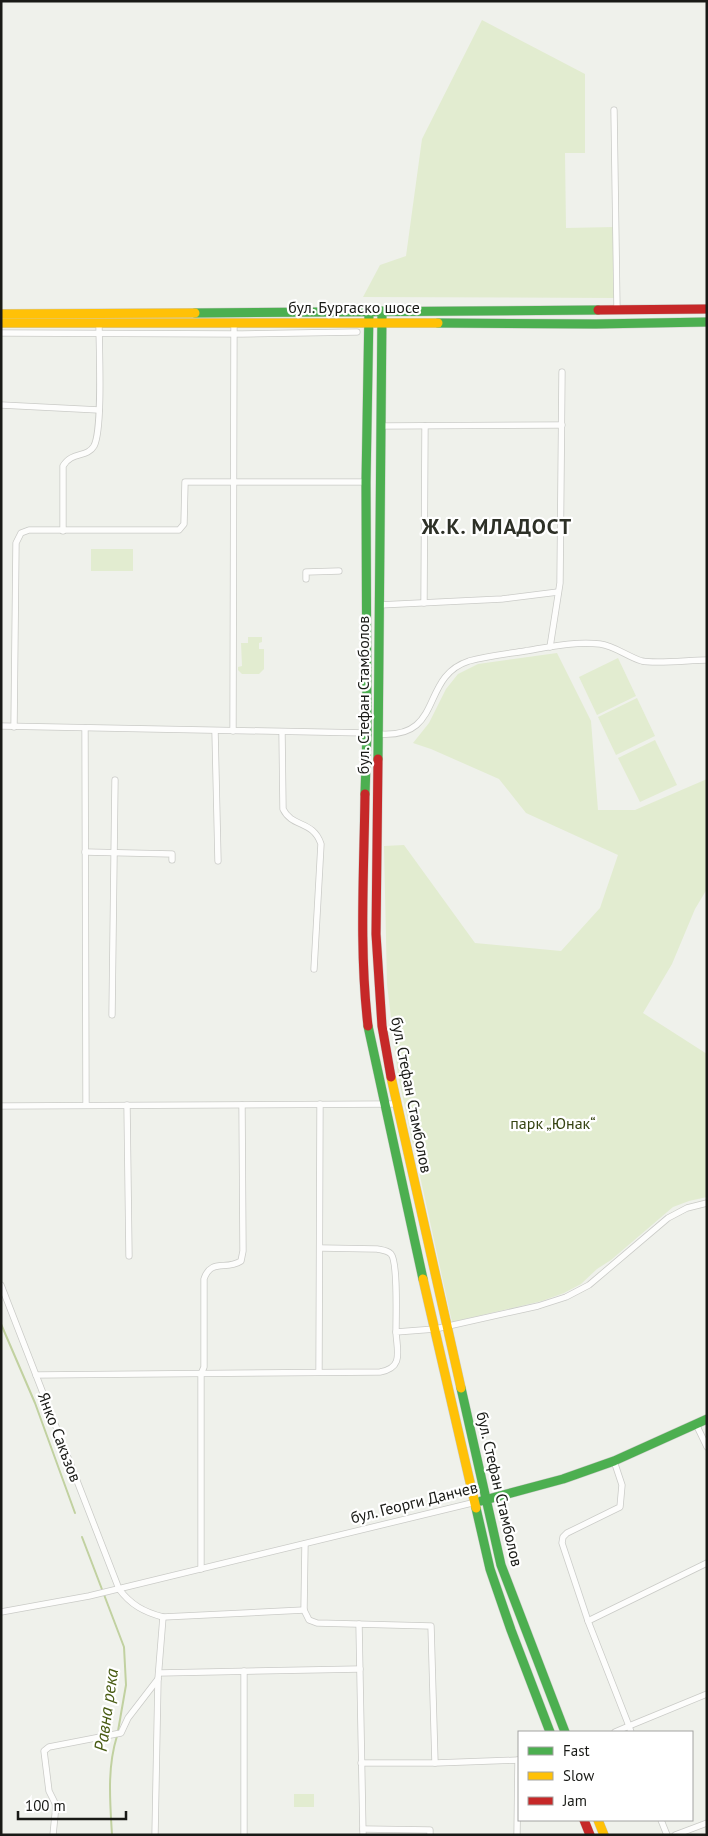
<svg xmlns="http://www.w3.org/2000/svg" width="708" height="1836" font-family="'PT Sans',sans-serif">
  <rect width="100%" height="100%" fill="#eff1eb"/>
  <g fill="#e2ecd0">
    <path d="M482,20L585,74V153H565L566,228L614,227L615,298L363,297L380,265L406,256L422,139Z"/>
    <rect x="91" y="549" width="42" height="22"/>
    <path d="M248,637H262V642L259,643V649H264V669L259,674H242L238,670V667L242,666L241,643H248Z"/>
    <path d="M557,653L591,721L598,810H635L707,779V889L695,909L672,964L643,1013L707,1054V1197L689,1201L673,1207L611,1260L597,1269L581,1284L564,1293L542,1301L452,1322L398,1076L387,984L384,846L404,845L475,943L561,951L600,908L618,855L526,813L499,779L431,749L413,743L429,723L446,689L458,674L478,664Z"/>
    <path d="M618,658L636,696L597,715L579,677Z"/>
    <path d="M637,698L655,736L616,755L598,717Z"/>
    <path d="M655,740L677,785L640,802L618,758Z"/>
    <rect x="294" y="1794" width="20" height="13"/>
  </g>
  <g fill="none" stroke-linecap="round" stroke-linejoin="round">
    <g stroke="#c1d1a0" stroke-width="2">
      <path d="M1,1324L35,1403L75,1513"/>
      <path d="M82,1537L124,1647L126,1685L118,1731"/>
      <path d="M112,1835C110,1801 107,1768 117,1736"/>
    </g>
    <g stroke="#cacbc7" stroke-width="7">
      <g id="street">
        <path d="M614,110L617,309"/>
        <path d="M1,333L242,334L357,332"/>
        <path d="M1,405L99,410"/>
        <path d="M381,426L562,425"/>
        <path d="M63,531V466C72,451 87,458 94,446C103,429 99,346 99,323"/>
        <path d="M306,579V572L339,571"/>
        <path d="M424,603L425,426"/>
        <path d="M379,605L502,599L558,592"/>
        <path d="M550,647L560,583L562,372"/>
        <path d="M1,726L367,733"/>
        <path d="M14,727L16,543L21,533L29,530H179L184,524L185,482H366"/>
        <path d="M85,728L86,1105"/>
        <path d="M215,731L218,861"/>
        <path d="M233,731L234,322"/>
        <path d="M282,732L283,809C292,828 313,820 321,844L314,969"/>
        <path d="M379,734C445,739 419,677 469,661C487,656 506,654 525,651C549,647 575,641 600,644C615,646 628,657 642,661C657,664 690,660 707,660"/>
        <path d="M85,852L172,854V860"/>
        <path d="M112,1015L115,780"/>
        <path d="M127,1105L129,1256"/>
        <path d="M1,1106L396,1104"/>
        <path d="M321,1248L377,1249C382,1250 387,1250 391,1254C398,1262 396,1318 396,1332"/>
        <path d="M1,1285L119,1589C131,1605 144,1612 163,1617L304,1610"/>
        <path d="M319,1372L320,1104"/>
        <path d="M36,1375L380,1372C404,1368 397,1351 396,1332L435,1329L538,1306L566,1297L589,1285L668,1218L687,1208L707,1203"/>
        <path d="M696,1424L707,1447"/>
        <path d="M305,1544L304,1610L309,1620L317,1623L431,1626L435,1763"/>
        <path d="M707,1563L588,1621L629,1726L707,1694"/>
        <path d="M201,1569V1374L204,1367V1279C211,1258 226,1271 241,1261L243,1251L242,1105"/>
        <path d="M1,1612L89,1596L476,1502"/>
        <path d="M588,1621L562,1543L563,1537L567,1533L620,1507L622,1485L614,1461"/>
        <path d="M359,1624L363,1835"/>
        <path d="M159,1673L360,1669"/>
        <path d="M615,1732L629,1726L631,1732"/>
        <path d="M361,1763H435L519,1760"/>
        <path d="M661,1820L667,1835"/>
        <path d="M363,1829L430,1830V1835"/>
        <path d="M53,1835L56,1805L49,1791L44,1751L49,1747L121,1733L128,1718L158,1679"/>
        <path d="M155,1835L158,1679L163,1617"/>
        <path d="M244,1835V1671"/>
        <path d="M517,1835L518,1760"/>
        <path d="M675,1835L707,1823"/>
      </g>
    </g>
    <g stroke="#cacbc7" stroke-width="10">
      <g id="fast">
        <path d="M195,313L598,310"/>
        <path d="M438,323L596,324L707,322"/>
        <path d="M378,759L382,311"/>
        <path d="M365,794L367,733L366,482L369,311"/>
        <path d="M368,1026L423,1279"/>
        <path d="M461,1388L501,1565L565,1732"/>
        <path d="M481,1501L563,1479L614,1461L707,1419"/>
        <path d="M476,1508L490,1569L511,1630L550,1732"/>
      </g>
    </g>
    <g stroke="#cacbc7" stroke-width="10">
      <g id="slow">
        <path d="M1,314L195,313"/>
        <path d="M1,323H438"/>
        <path d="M391,1077L461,1388"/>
        <path d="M423,1279L476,1508"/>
        <path d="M598,1820L604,1835"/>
      </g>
    </g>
    <g stroke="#cacbc7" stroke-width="10">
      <g id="jam">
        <path d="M598,310L707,309"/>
        <path d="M378,759L376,934L382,1026L391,1077"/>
        <path d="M365,794C364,872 359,949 368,1026"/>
        <path d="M584,1820L590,1835"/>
      </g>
    </g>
    <use href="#street" stroke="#fdfdfc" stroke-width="5.5"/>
    <use href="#fast" stroke="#4caf50" stroke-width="9"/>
    <use href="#slow" stroke="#ffc107" stroke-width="9"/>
    <use href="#jam" stroke="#c62828" stroke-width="9"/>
  </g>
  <g text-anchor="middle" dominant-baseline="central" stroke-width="4.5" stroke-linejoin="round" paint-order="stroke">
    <g font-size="16" fill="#191a16" stroke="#fff">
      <text x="354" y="307">бул. Бургаско шосе</text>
      <text transform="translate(363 695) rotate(-90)">бул. Стефан Стамболов</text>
      <text transform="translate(412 1095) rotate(79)">бул. Стефан Стамболов</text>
      <text transform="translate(60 1437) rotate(69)">Янко Сакъзов</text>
      <text transform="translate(500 1489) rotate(77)">бул. Стефан Стамболов</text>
      <text transform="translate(414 1502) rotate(-14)">бул. Георги Данчев</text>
    </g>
    <g font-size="16" fill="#354311" stroke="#fff">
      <text x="553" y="1123">парк „Юнак“</text>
    </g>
    <g font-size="18" font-style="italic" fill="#485b12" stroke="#fff">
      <text transform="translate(106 1710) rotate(-82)">Равна река</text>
    </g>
    <g font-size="21" font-weight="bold" letter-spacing="1" fill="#2d3027" stroke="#fff">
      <text x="497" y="526">Ж.К. МЛАДОСТ</text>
    </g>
  </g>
  <rect width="708" height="1836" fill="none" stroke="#191a16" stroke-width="5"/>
  <rect x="518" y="1731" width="175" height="90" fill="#ffffff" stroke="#a3a3a2"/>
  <rect x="528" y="1747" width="25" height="8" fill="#4caf50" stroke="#a3a3a2"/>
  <text x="563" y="1756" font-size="15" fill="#191a16">Fast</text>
  <rect x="528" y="1772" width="25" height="8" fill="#ffc107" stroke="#a3a3a2"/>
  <text x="563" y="1781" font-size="15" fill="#191a16">Slow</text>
  <rect x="528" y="1797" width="25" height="8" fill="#c62828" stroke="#a3a3a2"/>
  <text x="563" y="1806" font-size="15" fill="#191a16">Jam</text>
  <path d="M18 1811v8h108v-8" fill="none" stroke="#191a16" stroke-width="2.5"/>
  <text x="25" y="1811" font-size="15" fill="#191a16" stroke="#ffffff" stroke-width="4" paint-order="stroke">100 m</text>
</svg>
